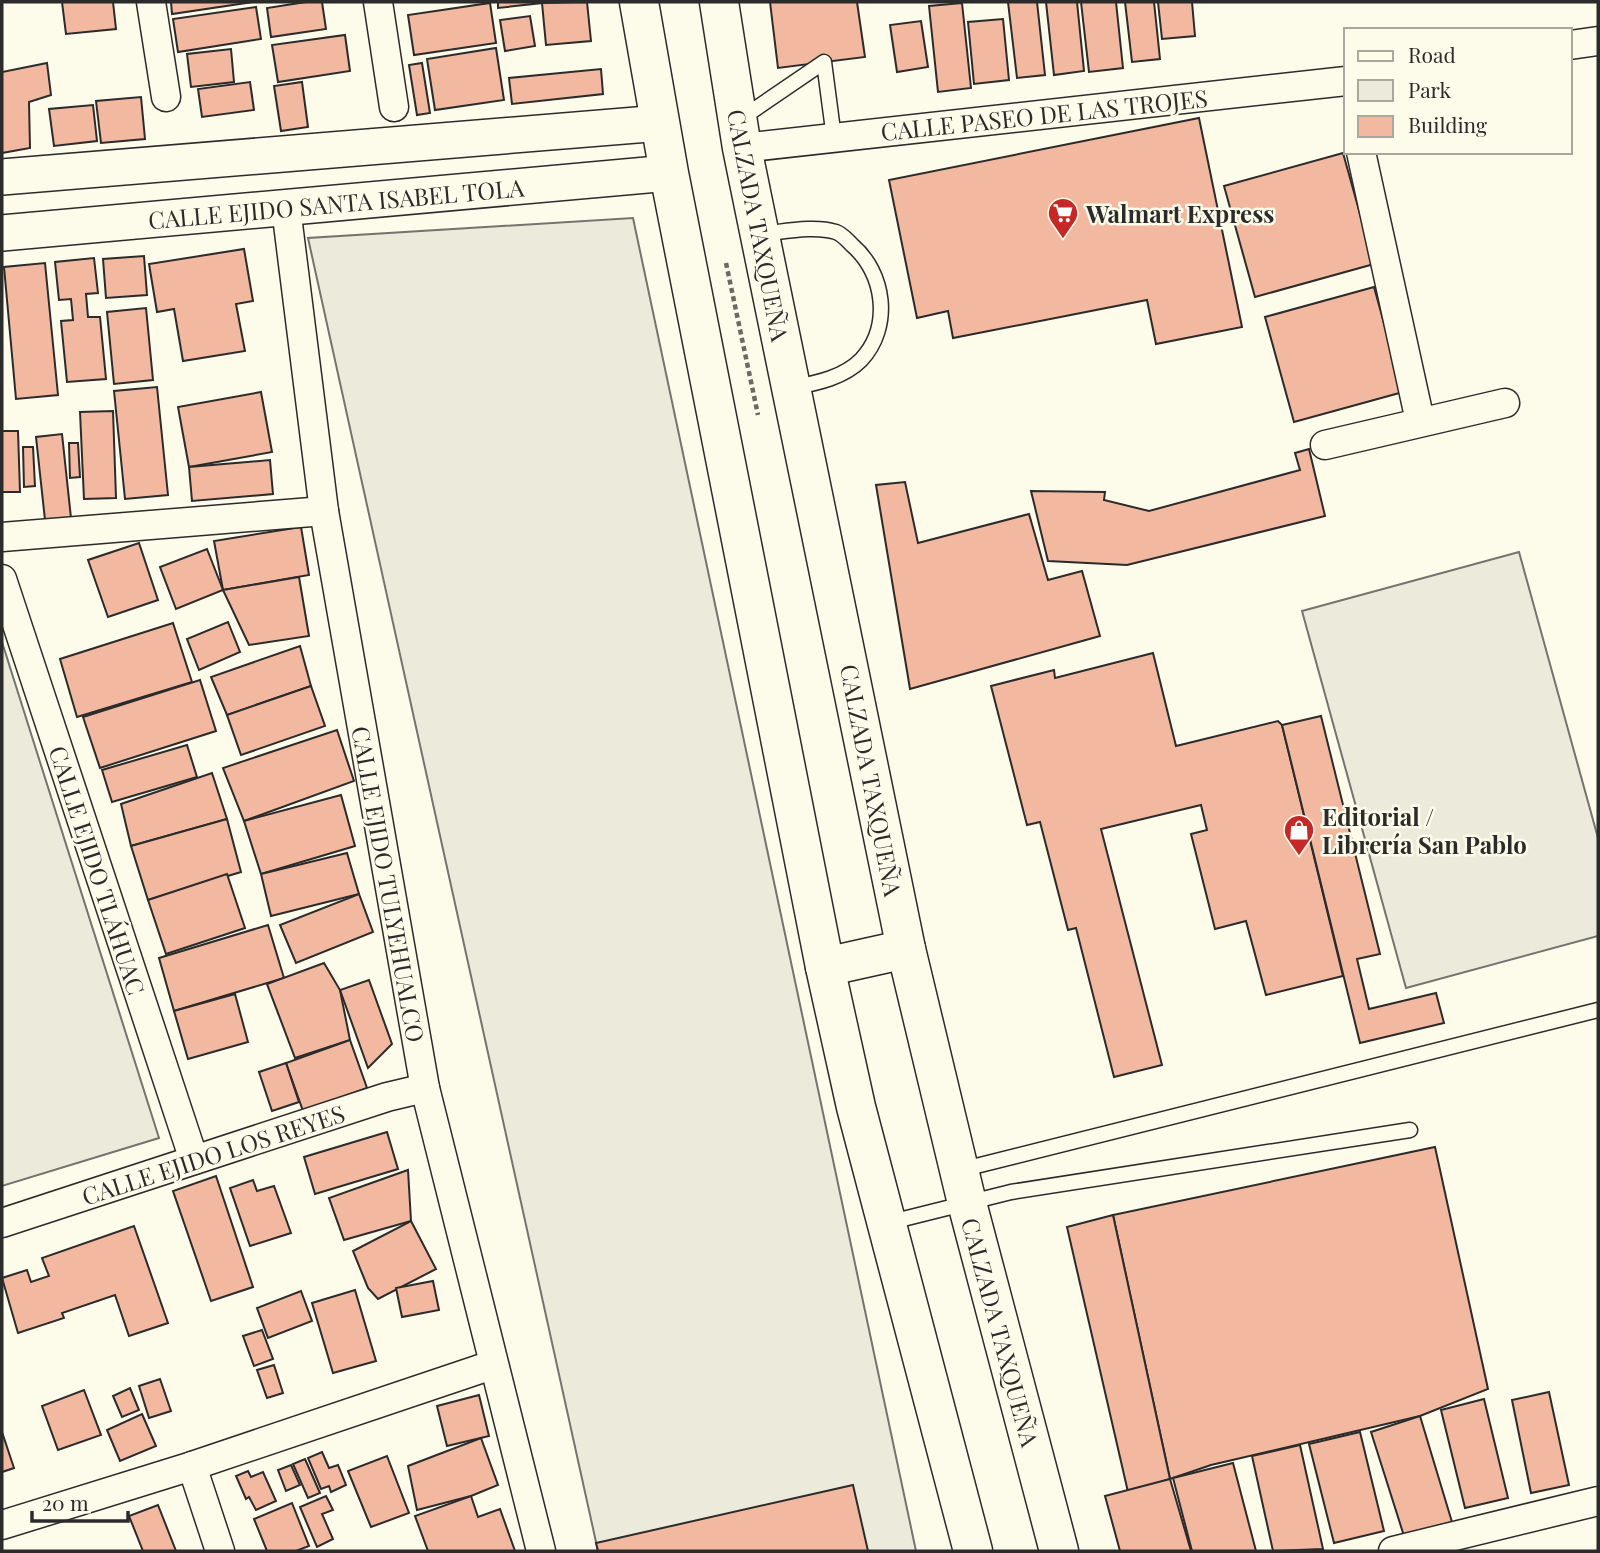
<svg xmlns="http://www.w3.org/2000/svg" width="1600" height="1553" font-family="'Playfair Display',serif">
  <rect width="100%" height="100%" fill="#fdfbea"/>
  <g fill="#ecebdb" stroke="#74746e" stroke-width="2">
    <path d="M633,218L916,1551H598L308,238Z"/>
    <path d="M1519,552L1598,838V936L1406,988L1302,611Z"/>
    <path d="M2,642L159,1138L2,1186Z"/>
  </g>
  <g fill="#f2b8a0" stroke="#2b2b2b" stroke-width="2">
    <path d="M62,2H113L116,29L66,34Z"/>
    <path d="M171,2H253L172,14Z"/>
    <path d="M306,2H322L326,29L271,37L267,8Z"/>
    <path d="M498,2H542V3L498,8Z"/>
    <path d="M587,2L591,41L546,45L542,3Z"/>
    <path d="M770,2H857L865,57L778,68Z"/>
    <path d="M1008,2H1037L1045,75L1017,78Z"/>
    <path d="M1046,2H1077L1084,71L1054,75Z"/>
    <path d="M1081,2H1116L1123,68L1089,72Z"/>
    <path d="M1125,2H1154L1160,59L1132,62Z"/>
    <path d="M1158,2H1192L1195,36L1162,39Z"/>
    <path d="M490,3L496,43L414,55L408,15Z"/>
    <path d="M962,3L971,88L938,92L929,6Z"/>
    <path d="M256,7L261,39L178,52L173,19Z"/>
    <path d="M530,16L535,46L505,51L500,20Z"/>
    <path d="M1003,19L1009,80L974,84L968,22Z"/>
    <path d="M921,21L928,67L897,72L890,25Z"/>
    <path d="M345,35L350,71L278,82L272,45Z"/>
    <path d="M496,48L504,100L435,110L427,59Z"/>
    <path d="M231,49L234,82L191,87L187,54Z"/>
    <path d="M47,63L51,95L29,102L30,148L2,153V72Z"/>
    <path d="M422,63L430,113L417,115L409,65Z"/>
    <path d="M601,69L603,94L512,104L509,78Z"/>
    <path d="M250,82L254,110L202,117L198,89Z"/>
    <path d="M302,82L308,127L281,131L274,86Z"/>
    <path d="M141,97L145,139L101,143L96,101Z"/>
    <path d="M93,105L97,141L54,146L49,109Z"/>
    <path d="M1199,118L1242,327L1156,344L1147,300L953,338L948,311L917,318L889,180Z"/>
    <path d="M1343,153L1374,264L1255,297L1224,186Z"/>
    <path d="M244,249L253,301L236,304L245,351L183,361L174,309L157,312L149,264Z"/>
    <path d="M144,256L147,295L106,298L103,259Z"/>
    <path d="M94,258L98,293L86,294L88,317H100L106,379L67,382L61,321L73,320L71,299L59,300L55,262Z"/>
    <path d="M45,263L58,395L16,399L4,267Z"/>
    <path d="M1374,287L1403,392L1294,422L1265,317Z"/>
    <path d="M146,308L153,380L114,384L107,312Z"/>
    <path d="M157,387L168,495L125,499L114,391Z"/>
    <path d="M261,392L272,452L189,467L178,407Z"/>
    <path d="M113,411L116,498L84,499L80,412Z"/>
    <path d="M2,431H18L20,492H2Z"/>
    <path d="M62,434L71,518L45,520L36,437Z"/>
    <path d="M69,443H78L80,477L70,478Z"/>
    <path d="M23,447H33L35,486L24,487Z"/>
    <path d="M1309,449L1325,516L1127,565L1048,561L1031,491L1105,492L1104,500L1149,511L1300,470L1295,453Z"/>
    <path d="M270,460L273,494L192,501L189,467Z"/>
    <path d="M905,482L918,543L1029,514L1048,580L1082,571L1100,636L910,689L876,485Z"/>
    <path d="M301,527L309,575L223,590L214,541Z"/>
    <path d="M139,543L158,600L108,617L88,560Z"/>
    <path d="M207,549L223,590L176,609L160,567Z"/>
    <path d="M299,577L309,636L249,645L223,590Z"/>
    <path d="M228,622L240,652L199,670L187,639Z"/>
    <path d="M173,623L192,682L77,717L60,659Z"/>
    <path d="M300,646L311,686L227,715L211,677Z"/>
    <path d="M1153,653L1176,746L1278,721L1282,725L1343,976L1266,995L1246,921L1215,929L1191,834L1207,830L1201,805L1101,829L1162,1065L1114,1077L1076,928L1068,930L1040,822L1027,825L991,686L1054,670L1055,678Z"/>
    <path d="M200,680L216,731L100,768L83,717Z"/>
    <path d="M311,686L325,726L241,755L227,715Z"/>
    <path d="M1321,716L1380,954L1357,959L1369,1009L1436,993L1444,1023L1360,1043L1282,725Z"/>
    <path d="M337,730L354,781L244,821L223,768Z"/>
    <path d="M187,745L197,777L112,802L102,770Z"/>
    <path d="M212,773L227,819L131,846L121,804Z"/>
    <path d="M341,795L355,846L261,874L244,821Z"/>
    <path d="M227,819L241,872L148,900L131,846Z"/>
    <path d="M347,853L359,894L271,916L261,874Z"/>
    <path d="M227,874L245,928L166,954L148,900Z"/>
    <path d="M359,894L373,932L296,963L280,925Z"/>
    <path d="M268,925L284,978L174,1011L159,958Z"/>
    <path d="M324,963L340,990L350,1040L295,1058L267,984Z"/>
    <path d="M369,980L392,1044L368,1068L340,990Z"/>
    <path d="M235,994L248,1042L188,1059L174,1011Z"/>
    <path d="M350,1040L367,1088L303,1111L286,1063Z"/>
    <path d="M286,1063L299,1102L272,1111L259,1072Z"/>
    <path d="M387,1132L398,1169L315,1194L304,1157Z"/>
    <path d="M1435,1147L1488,1389L1420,1416L1211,1465L1170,1479L1113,1215Z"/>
    <path d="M408,1170L411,1221L344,1240L329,1198Z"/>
    <path d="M216,1176L253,1287L211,1301L173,1191Z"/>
    <path d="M253,1180L257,1191L274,1186L291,1233L250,1246L230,1188Z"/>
    <path d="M1113,1215L1170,1479L1128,1492L1067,1227Z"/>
    <path d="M411,1221L436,1269L378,1299L368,1288L353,1251Z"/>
    <path d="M134,1226L168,1323L129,1336L115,1295L62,1313L64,1318L18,1333L2,1278L27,1270L31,1282L49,1276L42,1258Z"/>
    <path d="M433,1281L439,1310L402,1317L396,1288Z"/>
    <path d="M355,1290L376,1361L333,1373L312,1303Z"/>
    <path d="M301,1291L312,1321L268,1338L257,1308Z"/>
    <path d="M262,1330L273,1359L254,1366L243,1336Z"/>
    <path d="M274,1365L283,1393L267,1398L257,1370Z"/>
    <path d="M160,1379L171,1411L149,1418L139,1386Z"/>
    <path d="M130,1388L139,1410L122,1417L113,1396Z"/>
    <path d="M84,1390L101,1435L58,1450L42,1406Z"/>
    <path d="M1549,1392L1569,1485L1531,1493L1512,1400Z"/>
    <path d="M479,1395L489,1436L447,1446L437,1406Z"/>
    <path d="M1484,1399L1508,1498L1465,1508L1441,1410Z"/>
    <path d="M142,1414L156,1446L120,1461L107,1430Z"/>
    <path d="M1420,1416L1452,1522L1404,1536L1371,1432Z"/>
    <path d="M2,1432L14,1468L2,1472Z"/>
    <path d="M1360,1432L1384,1531L1334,1543L1309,1444Z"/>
    <path d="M481,1438L498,1485L471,1496L417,1510L408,1466Z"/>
    <path d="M1300,1445L1323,1549L1273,1551L1252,1456Z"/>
    <path d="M322,1452L329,1468L338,1465L346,1485L331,1492L329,1486L321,1489L308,1458Z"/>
    <path d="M387,1456L409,1513L371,1527L348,1471Z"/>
    <path d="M305,1459L320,1493L308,1498L293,1464Z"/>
    <path d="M1233,1463L1256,1551H1192L1173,1478Z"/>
    <path d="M291,1465L300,1485L286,1491L278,1470Z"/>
    <path d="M248,1471L251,1477L263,1472L276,1501L256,1510L249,1497L246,1499L236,1476Z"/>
    <path d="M1170,1479L1191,1551H1120L1105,1496Z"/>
    <path d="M853,1485L868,1551H598L596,1543Z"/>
    <path d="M326,1496L333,1510L322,1514L333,1539L317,1547L300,1507Z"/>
    <path d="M471,1496L478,1517L500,1509L515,1551H428L415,1516Z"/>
    <path d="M292,1503L309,1546L296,1551H267L254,1519Z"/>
    <path d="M158,1505L176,1551H143L129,1516Z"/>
  </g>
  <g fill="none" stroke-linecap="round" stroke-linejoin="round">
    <g stroke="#2b2b2b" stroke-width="17">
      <g id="service">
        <path d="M739,120L824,62L834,138"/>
        <path d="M761,234C783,232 814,225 836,232C842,234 847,240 852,245C885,273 892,327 861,360C843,378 816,383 792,388"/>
        <path d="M960,1170L1598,1010"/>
        <path d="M887,1223L1011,1192L1410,1130"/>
      </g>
    </g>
    <g stroke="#2b2b2b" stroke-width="31">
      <g id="minor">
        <path d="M151,2L166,97"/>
        <path d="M378,2L394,107"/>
        <path d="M1570,45L1598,41"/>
        <path d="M742,148L1346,81"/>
        <path d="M1361,152L1420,421"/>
        <path d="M286,208L324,511L425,1088L541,1551"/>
        <path d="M1325,445L1505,403"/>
        <path d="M2,537L324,511"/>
        <path d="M2,579L194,1160"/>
        <path d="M2,1223L387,1097L425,1088"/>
        <path d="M192,1466L220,1551"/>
        <path d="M2,1525L192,1466L492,1365"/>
        <path d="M1393,1551L1598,1501"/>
      </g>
    </g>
    <g stroke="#2b2b2b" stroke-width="38">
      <g id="tertiary">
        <path d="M2,177L661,123"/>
        <path d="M2,233L669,173"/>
      </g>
    </g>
    <g stroke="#2b2b2b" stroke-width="41">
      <g id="secondary">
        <path d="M639,2L669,173L825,967L856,1107L973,1551"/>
        <path d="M719,2L742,148L906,949L967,1203L1059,1551"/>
        <path d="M825,967L906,949"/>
      </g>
    </g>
    <path stroke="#6a6964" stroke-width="4.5" stroke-dasharray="5 3.5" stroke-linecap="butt" d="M726,263L758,415"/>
    <use href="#service" stroke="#fdfbea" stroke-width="14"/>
    <use href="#minor" stroke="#fdfbea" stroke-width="28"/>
    <use href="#tertiary" stroke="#fdfbea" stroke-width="35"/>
    <use href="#secondary" stroke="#fdfbea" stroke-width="38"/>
  </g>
  <defs>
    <g id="supermarket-pin" transform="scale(1.575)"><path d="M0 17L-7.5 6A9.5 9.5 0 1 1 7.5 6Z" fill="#c62828" stroke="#fdfbea"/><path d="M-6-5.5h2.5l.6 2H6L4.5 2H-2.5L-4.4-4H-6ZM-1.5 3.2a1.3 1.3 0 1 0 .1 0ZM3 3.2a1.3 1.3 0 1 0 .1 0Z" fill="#fff"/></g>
    <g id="shop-pin" transform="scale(1.575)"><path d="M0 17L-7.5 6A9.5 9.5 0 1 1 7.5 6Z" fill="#c62828" stroke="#fdfbea"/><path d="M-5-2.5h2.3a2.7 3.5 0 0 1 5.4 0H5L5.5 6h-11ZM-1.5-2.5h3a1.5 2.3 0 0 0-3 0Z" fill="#fff"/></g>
  </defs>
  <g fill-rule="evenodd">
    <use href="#supermarket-pin" x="1063" y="213"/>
    <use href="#shop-pin" x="1299" y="830"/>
  </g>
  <g text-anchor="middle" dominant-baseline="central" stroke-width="5" stroke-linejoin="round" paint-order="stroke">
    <g font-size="24" fill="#2b2b2b" stroke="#fdfbea">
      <text transform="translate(1044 114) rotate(-6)">CALLE PASEO DE LAS TROJES</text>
      <text transform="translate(336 203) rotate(-5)">CALLE EJIDO SANTA ISABEL TOLA</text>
      <text transform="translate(759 225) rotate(79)">CALZADA TAXQUEÑA</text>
      <text transform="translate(872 780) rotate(79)">CALZADA TAXQUEÑA</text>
      <text transform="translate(98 870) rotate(72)">CALLE EJIDO TLÁHUAC</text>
      <text transform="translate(389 884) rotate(80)">CALLE EJIDO TULYEHUALCO</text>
      <text transform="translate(213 1154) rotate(-18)">CALLE EJIDO LOS REYES</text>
      <text transform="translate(1001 1332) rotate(75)">CALZADA TAXQUEÑA</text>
    </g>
    <g font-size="24" font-weight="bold" fill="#2b2b2b" stroke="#fdfbea" text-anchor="start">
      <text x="1086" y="213">Walmart Express</text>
      <text x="1322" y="816">Editorial /<tspan x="1322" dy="28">Librería San Pablo</tspan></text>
    </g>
  </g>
  <rect width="1600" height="1553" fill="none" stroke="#2b2b2b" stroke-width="7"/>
  <rect x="1344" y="28" width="228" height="126" fill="#fdfbea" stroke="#a9a89e" stroke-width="2"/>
  <rect x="1358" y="51" width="35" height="10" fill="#fdfbea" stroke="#a9a89e" stroke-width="2"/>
  <text x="1408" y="63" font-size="21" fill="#2b2b2b">Road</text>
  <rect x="1358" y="80" width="35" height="21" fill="#ecebdb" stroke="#a9a89e" stroke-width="2"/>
  <text x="1408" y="98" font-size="21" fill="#2b2b2b">Park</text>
  <rect x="1358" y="116" width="35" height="21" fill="#f2b8a0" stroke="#a9a89e" stroke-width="2"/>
  <text x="1408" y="133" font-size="21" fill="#2b2b2b">Building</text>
  <path d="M32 1511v10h96v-10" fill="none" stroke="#2b2b2b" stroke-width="3.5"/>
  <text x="42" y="1511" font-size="21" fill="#2b2b2b" stroke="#fdfbea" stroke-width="5" paint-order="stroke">20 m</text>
</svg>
